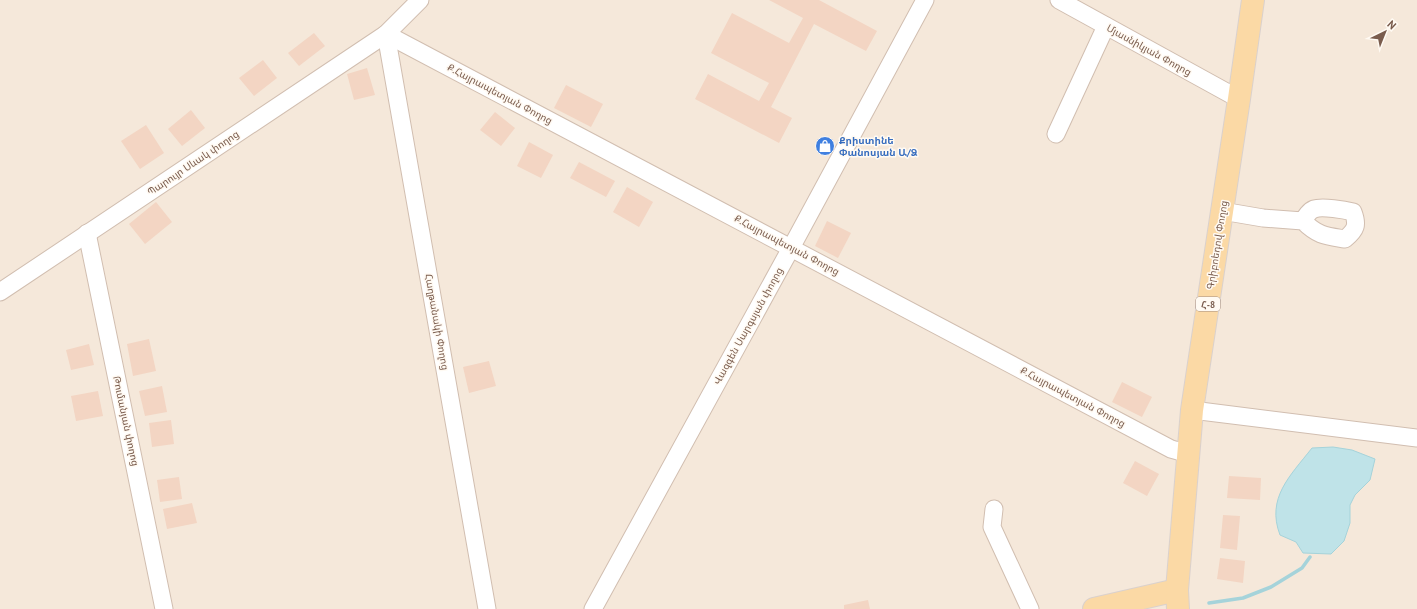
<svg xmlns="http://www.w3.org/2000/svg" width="1417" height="609" font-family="'PT Sans','Noto Sans Armenian',sans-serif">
  <rect width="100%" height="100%" fill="#fdf6ec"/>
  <rect fill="#f5e8da" x="0" y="0" width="1417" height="609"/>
  <path fill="#bfe3e8" stroke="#a5d3da" d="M1333,447L1352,450L1375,459L1370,480L1355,495L1350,505V523L1344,541L1331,554L1303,553L1296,542L1280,535C1266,498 1290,476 1312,448Z"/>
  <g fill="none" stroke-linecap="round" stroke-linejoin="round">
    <path stroke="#a5d3da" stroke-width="3.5" d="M1209,603L1243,598L1271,587L1302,568L1310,557"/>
  </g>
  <g fill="#f3d5c3">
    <path d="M769,0H819L877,31L866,51L814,24L771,107L792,118L779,143L695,99L708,74L759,101L769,83L711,53L732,13L789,43L803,18Z"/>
    <path d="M314,33L325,46L299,66L288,53Z"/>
    <path d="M263,60L277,78L254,96L239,78Z"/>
    <path d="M367,68L375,95L354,100L347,74Z"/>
    <path d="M566,85L603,104L591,127L554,108Z"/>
    <path d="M191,110L205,128L182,146L168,129Z"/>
    <path d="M495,112L515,128L501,146L480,130Z"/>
    <path d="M146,125L164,153L140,169L121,141Z"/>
    <path d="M529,142L553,155L541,178L517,166Z"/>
    <path d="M579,162L615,181L606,197L570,178Z"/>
    <path d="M627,187L653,202L639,227L613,212Z"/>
    <path d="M156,202L172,222L145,244L129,224Z"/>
    <path d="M827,221L851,233L838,258L815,246Z"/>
    <path d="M149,339L156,371L133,376L127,344Z"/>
    <path d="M89,344L94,365L71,370L66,350Z"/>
    <path d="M489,361L496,386L469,393L463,367Z"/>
    <path d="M1122,382L1152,397L1142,417L1112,402Z"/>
    <path d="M162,386L167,412L145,416L139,391Z"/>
    <path d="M98,391L103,416L76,421L71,396Z"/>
    <path d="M171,420L174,444L152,447L149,423Z"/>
    <path d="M1135,461L1159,474L1147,496L1123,483Z"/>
    <path d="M1229,476L1261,478L1260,500L1227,498Z"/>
    <path d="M179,477L182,499L160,502L157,480Z"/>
    <path d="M192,503L197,523L167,529L163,509Z"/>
    <path d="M1223,515L1240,516L1237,550L1220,548Z"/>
    <path d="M1220,558L1245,561L1243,583L1217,579Z"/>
    <path d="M868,600L870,609H844V605Z"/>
  </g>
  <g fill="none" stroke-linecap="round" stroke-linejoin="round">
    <g stroke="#d1beb0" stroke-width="19">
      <g id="minor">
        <path d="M1059,0L1239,99"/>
        <path d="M386,34L1171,449L1189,454"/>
        <path d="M386,34L487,609"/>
        <path d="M1056,134L1106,26"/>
        <path d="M1222,211L1263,218L1303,221C1318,236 1326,236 1345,239C1356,230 1358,225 1353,212C1345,210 1322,206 1314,209C1309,211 1306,216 1303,221"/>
        <path d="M87,233L164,609"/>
        <path d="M0,292L386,34L420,0"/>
        <path d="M1192,410L1417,438"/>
        <path d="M994,509L992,527L1030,609"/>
        <path d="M593,609L791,248L925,0"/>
      </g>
    </g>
    <g stroke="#dad1cd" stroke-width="24">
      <g id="major">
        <path d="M1094,609L1177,590"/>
        <path d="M1178,609L1177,590L1192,410L1239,99L1253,0"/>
      </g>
    </g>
    <use href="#minor" stroke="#fff" stroke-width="17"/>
    <use href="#major" stroke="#fbd9a5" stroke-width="22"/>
  </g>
  <defs>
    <g id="shop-disc" transform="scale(1)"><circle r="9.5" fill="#3f7fe0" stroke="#fffaf3"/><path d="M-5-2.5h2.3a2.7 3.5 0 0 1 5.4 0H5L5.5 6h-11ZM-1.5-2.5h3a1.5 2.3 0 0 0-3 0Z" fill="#fff"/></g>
  </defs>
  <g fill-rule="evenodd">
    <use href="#shop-disc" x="825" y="146"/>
  </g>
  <g text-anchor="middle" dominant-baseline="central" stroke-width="3" stroke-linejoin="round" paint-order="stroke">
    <rect fill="#fffaf3" stroke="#a28b7f" stroke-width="1" x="1196" y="297" width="24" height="14" rx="3"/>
    <g font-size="9" font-weight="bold" fill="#7a5c4d">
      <text x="1208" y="304">Հ-8</text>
    </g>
    <g font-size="10" fill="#7a5c4d" stroke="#fffaf3">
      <text transform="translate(1149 50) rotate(29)">Մյասնիկյան Փողոց</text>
      <text transform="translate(500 94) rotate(28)">Ք.Հայրապետյան Փողոց</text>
      <text transform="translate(193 163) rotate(-34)">Պարույր Սևակ փողոց</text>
      <text transform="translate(787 245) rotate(28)">Ք.Հայրապետյան Փողոց</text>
      <text transform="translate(1217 245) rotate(-81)">Գրիբոեդով Փողոց</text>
      <text transform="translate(437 322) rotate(80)">Հաղթանակի Փողոց</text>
      <text transform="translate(748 326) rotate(-61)">Վազգեն Սարգսյան փողոց</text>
      <text transform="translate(1073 397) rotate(28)">Ք.Հայրապետյան Փողոց</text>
      <text transform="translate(126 421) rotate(78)">Թումանյան փողոց</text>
    </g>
    <g font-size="10" font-weight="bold" fill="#366cbe" stroke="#fffaf3" text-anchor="start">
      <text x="839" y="140">Քրիստինե<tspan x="839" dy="12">Փանոսյան Ա/Ձ</tspan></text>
    </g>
  </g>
  <g transform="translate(1385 32) rotate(43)" stroke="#fffaf3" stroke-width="3" paint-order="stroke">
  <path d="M0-3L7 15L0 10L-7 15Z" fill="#7a5c4d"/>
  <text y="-6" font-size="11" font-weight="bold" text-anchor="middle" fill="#7a5c4d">N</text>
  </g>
</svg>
